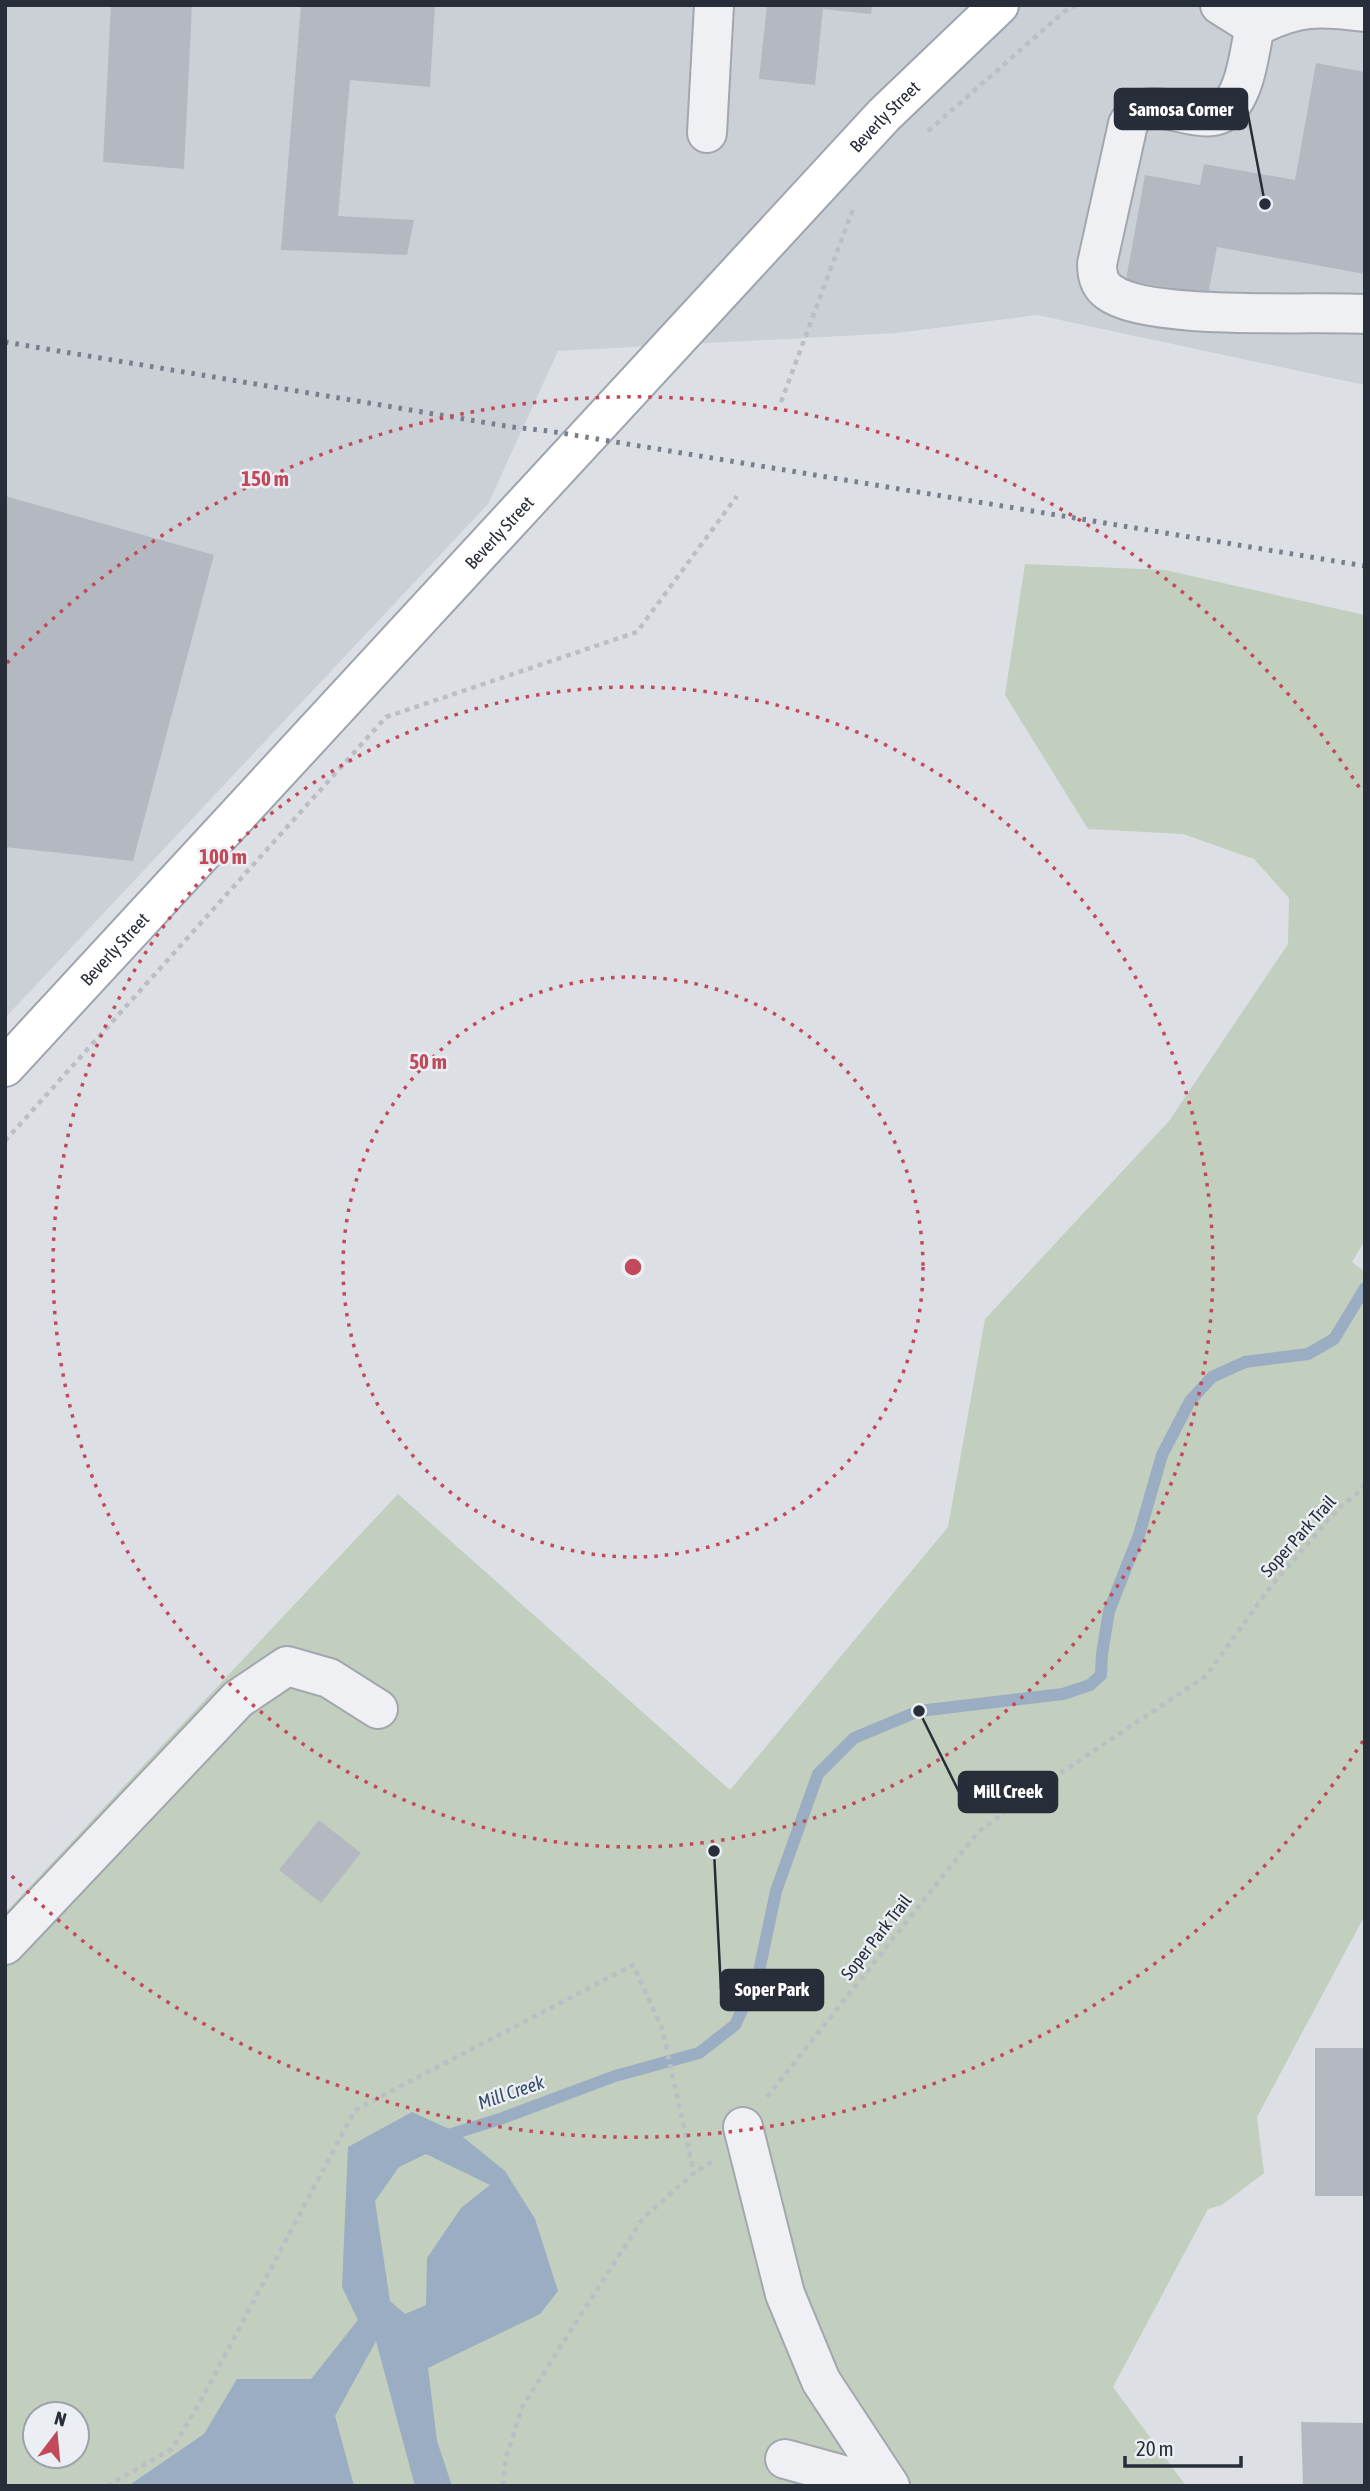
<svg xmlns="http://www.w3.org/2000/svg" width="1370" height="2491" font-family="'Asap Condensed',sans-serif">
  <rect width="100%" height="100%" fill="#dce0e5"/>
  <path fill="#cbcfd6" d="M5,5H1365V385L1037,315L897,333L558,351L488,504L5,1018Z"/>
  <path fill="#c2cebe" fill-rule="evenodd" d="M1025,564L1165,570L1365,615V1240L1352,1262L1365,1272V1915L1257,2117L1264,2173L1222,2205L1208,2209L1113,2387L1186,2486H5V1913L398,1494L730,1790L948,1527L985,1319L1169,1121L1288,944L1289,898L1254,859L1183,834L1088,829L1005,695ZM35,2414H77V2456H35Z"/>
  <path fill="#9aadc3" fill-rule="evenodd" d="M412,2112L458,2133L505,2171L535,2219L558,2291L540,2314L428,2368L437,2441L452,2486H415L376,2341L335,2416L354,2486H128L204,2434L237,2379H311L358,2320L342,2287L348,2147ZM426,2154L490,2185L461,2208L427,2258L426,2305L405,2314L390,2301L375,2201L399,2167Z"/>
  <g fill="none" stroke-linecap="round" stroke-linejoin="round">
    <path stroke="#9aadc3" stroke-width="12" d="M442,2137L500,2119L615,2076L699,2053L735,2025L758,1976L776,1891L818,1774L854,1738L919,1711L1063,1694L1090,1685L1101,1675L1102,1654L1109,1611L1139,1535L1162,1455L1190,1401L1212,1377L1245,1362L1308,1354L1334,1339L1365,1288"/>
  </g>
  <g fill="#b4b9c1">
    <path d="M111,5H192L184,169L103,162Z"/>
    <path d="M301,5H435L430,87L350,80L338,216L414,220L407,255L281,250Z"/>
    <path d="M767,5H872L871,14L823,9L815,85L759,79Z"/>
    <path d="M1316,63L1365,72V274L1217,247L1208,295L1126,280L1145,175L1200,185L1204,164L1295,180Z"/>
    <path d="M5,496L214,555L133,861L5,847Z"/>
    <path d="M319,1820L361,1853L321,1903L279,1870Z"/>
    <rect x="1315" y="2048" width="50" height="148"/>
    <path d="M1301,2422L1365,2423V2486H1303Z"/>
  </g>
  <g fill="none" stroke-linecap="round" stroke-linejoin="round">
    <g stroke="#a2a7ae" stroke-width="42">
      <g id="minor">
        <path d="M1220,5L1255,27C1297,5 1319,6 1365,12"/>
        <path d="M1255,27C1249,52 1247,84 1231,105C1211,132 1170,102 1144,109C1136,111 1132,118 1128,124L1097,264C1097,275 1099,285 1109,292C1147,321 1311,311 1365,314"/>
        <path d="M707,133L714,5"/>
        <path d="M5,1945L238,1699L287,1666L329,1678L378,1709"/>
        <path d="M743,2127L785,2294L821,2381L890,2486"/>
        <path d="M785,2459L883,2486"/>
      </g>
    </g>
    <g stroke="#9da4b0" stroke-width="42">
      <g id="major">
        <path id="s1" d="M5,1067L884,115L999,5"/>
      </g>
    </g>
    <g stroke="#bbbec4" stroke-width="4.5" stroke-dasharray="5 5" stroke-linecap="butt">
      <path d="M928,131L1065,11L1076,5"/>
      <path d="M781,402L853,209"/>
      <path d="M5,1141L386,717L637,632L737,496"/>
      <path d="M767,2097L978,1832L1038,1788L1206,1676L1271,1586L1337,1510L1362,1489L1365,1482"/>
      <path d="M107,2486L172,2449L199,2404L355,2110L633,1965L662,2028L694,2173"/>
      <path d="M503,2486L506,2458L522,2407L643,2218L694,2173L712,2162"/>
    </g>
    <use href="#minor" stroke="#eff0f4" stroke-width="38"/>
    <use href="#major" stroke="#fff" stroke-width="38"/>
    <path stroke="#777f8d" stroke-width="5" stroke-dasharray="3.5 7" stroke-linecap="butt" d="M5,342L512,427L549,431L1365,566"/>
  </g>
  <g fill="none" stroke="#c24959" stroke-width="3.5" stroke-dasharray="3.5 7">
    <circle cx="633" cy="1267" r="290"/>
    <circle cx="633" cy="1267" r="580"/>
    <path d="M1363 1741A870 870 0 0 1 7 1871M7 663A870 870 0 0 1 1363 793"/>
  </g>
  <g text-anchor="middle" dominant-baseline="central" stroke-width="5" stroke-linejoin="round" paint-order="stroke">
    <g font-size="18" fill="#272e3a" stroke="#ebeef3">
      <text stroke="none"><textPath href="#s1" startOffset="1295">Beverly Street</textPath></text>
      <text stroke="none"><textPath href="#s1" startOffset="728">Beverly Street</textPath></text>
      <text stroke="none"><textPath href="#s1" startOffset="161">Beverly Street</textPath></text>
      <text transform="translate(1298 1536) rotate(-48)">Soper Park Trail</text>
      <text transform="translate(876 1937) rotate(-52)">Soper Park Trail</text>
    </g>
    <g font-size="19" font-style="italic" fill="#354c6b" stroke="#ebeef3">
      <text transform="translate(511 2092) rotate(-19)">Mill Creek</text>
    </g>
  </g>
  <circle cx="633" cy="1267" r="10" fill="#c24959" stroke="#ebeef3" stroke-width="3.5"/>
  <g font-size="21" text-anchor="middle" font-weight="bold" fill="#c24959" stroke="#ebeef3" stroke-width="5" stroke-linejoin="round" paint-order="stroke">
    <text x="265" y="486">150 m</text>
    <text x="223" y="864">100 m</text>
    <text x="428" y="1069">50 m</text>
  </g>
  <path fill="none" stroke="#272e3a" stroke-width="2.5" d="M1265 204L1247 109M919 1711L959 1792M714 1851L721 1990"/>
  <g fill="#272e3a" stroke="#ebeef3" stroke-width="2.5">
    <circle cx="1265" cy="204" r="7"/>
    <circle cx="919" cy="1711" r="7"/>
    <circle cx="714" cy="1851" r="7"/>
  </g>
  <g fill="#272e3a" stroke="#272e3a" stroke-width="2.5">
    <rect x="1115" y="89" width="132" height="40" rx="7"/>
    <rect x="959" y="1772" width="98" height="40" rx="7"/>
    <rect x="721" y="1970" width="102" height="40" rx="7"/>
  </g>
  <g font-size="19" text-anchor="middle" font-weight="bold" fill="#fff">
    <text x="1181" y="116">Samosa Corner</text>
    <text x="1008" y="1798">Mill Creek</text>
    <text x="772" y="1996">Soper Park</text>
  </g>
  <rect width="1370" height="2491" fill="none" stroke="#272e3a" stroke-width="14"/>
  <g transform="translate(56 2435) rotate(16)"><circle r="33" fill="#ebeef3" stroke="#9da1a9" stroke-width="2"/>
  <path d="M0-5L12 26L0 18L-12 26Z" fill="#c24959"/>
  <text y="-10" font-size="19" font-weight="bold" text-anchor="middle" fill="#272e3a">N</text>
  </g>
  <path d="M1125 2456v10h116v-10" fill="none" stroke="#272e3a" stroke-width="3.5"/>
  <text x="1136" y="2456" font-size="21" fill="#272e3a" stroke="#ebeef3" stroke-width="5" paint-order="stroke">20 m</text>
</svg>
